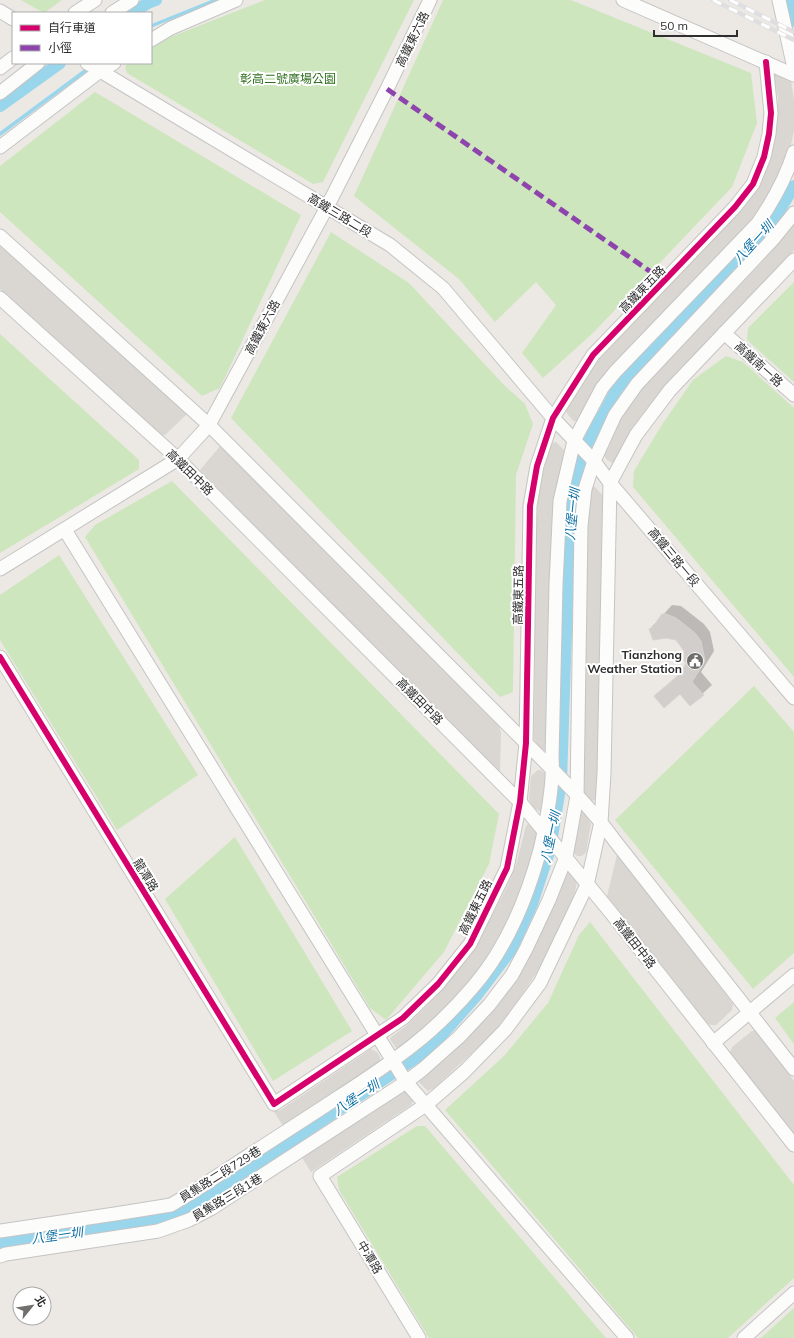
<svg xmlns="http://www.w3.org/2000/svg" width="794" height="1338" font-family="Mulish,'Noto Sans TC',sans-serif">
  <rect width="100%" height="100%" fill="#ece8e4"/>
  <g fill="#cee6be">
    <path d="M21,0H62L44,13Z"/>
    <path d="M265,0H414L323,182L313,184L127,73L125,67L128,63H151V47L173,36Z"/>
    <path d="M443,0H571L751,73L757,123L732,187L593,333L543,378L522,353L556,305L536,282L495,322L459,279L354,196Z"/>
    <path d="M95,92L301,215L220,388L202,396L0,212V166Z"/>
    <path d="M331,232L409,283L504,385L525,404L533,424L516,475L513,692L500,697L231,418Z"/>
    <path d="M794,282V382L747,340L748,328Z"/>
    <path d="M0,334L139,460V469L0,553Z"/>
    <path d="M726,356L743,362L794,408V677L633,487L634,471L661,426L693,380Z"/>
    <path d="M172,481L499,814L489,864L444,952L386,1020L370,1008L85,537L95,525Z"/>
    <path d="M59,555L198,775L117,830L0,640V595Z"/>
    <path d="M754,686L794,732V953L753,989L615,820Z"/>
    <path d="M235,837L352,1031L273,1081L165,899Z"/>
    <path d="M590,922L794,1185V1278L728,1338H638L445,1110L504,1056L548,1003L579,935Z"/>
    <path d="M794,1002V1044L775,1018Z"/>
    <path d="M417,1126H425L606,1338H429L339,1190L337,1177Z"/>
    <path d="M794,1308V1338H761Z"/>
  </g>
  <g fill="#dad6d2">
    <path d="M778,74L791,80L794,100V131L789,153L775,188L759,213L577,421H573L566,412L567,408L578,389L596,363L744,206L754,192L767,168L775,140L777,126L778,97L774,78V75Z"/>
    <path d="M794,224V250L773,274L744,303L659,393L632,428L616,462L612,463L606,459L603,453L610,434L638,392L772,251Z"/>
    <path d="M0,246L187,412L186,415L165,435H162L0,289Z"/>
    <path d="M556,442L566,452L548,740L545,750L541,749L534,739L536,534L538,500L545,464L551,444Z"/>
    <path d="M221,445L499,725L501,733L500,771L498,772L200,470Z"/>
    <path d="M594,486L606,499L603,518L597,789L596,799L592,801L581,791L587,515L590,487Z"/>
    <path d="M538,770H541L548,776L543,811L541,812L534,808L529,800L531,776Z"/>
    <path d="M579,811L585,814L591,824L586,852L582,856H577L571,850Z"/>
    <path d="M528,824L540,835L522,888L501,935L482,965L447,1006L426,1026L400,1047L396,1048L390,1039L391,1037L406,1026L428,1005L445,986L476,946L507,887L516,865L526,826Z"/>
    <path d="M617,855L676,929L733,1004L732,1010L716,1025H711L708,1024L607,896Z"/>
    <path d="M566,869L574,876L577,882L575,892L554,941L537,972L515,1005L491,1035L434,1088L428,1091L417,1080L490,1009Z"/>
    <path d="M752,1031H755L794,1081V1135L730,1053L732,1047Z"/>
    <path d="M371,1049L377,1052L380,1057V1064L284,1127L272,1109L279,1111Z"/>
    <path d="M403,1090L413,1101L411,1105L311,1172L301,1156Z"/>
  </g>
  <path fill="#0003" d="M672,605L681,606L704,624L710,632L714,651L701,672L712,685L690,705L680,693L656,696L683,671L687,663L685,651L677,639L650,629Z"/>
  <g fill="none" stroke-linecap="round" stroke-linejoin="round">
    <g stroke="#99d6ec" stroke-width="3.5">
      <path d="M151,26L216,0"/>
      <path d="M0,134L89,68"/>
    </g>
    <g stroke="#99d6ec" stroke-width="12">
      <path d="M789,0L794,21"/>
      <path d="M132,13L148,3L156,0"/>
      <path d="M0,106L60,63"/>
      <path d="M0,1243L130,1225L159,1219L194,1206L423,1053L439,1038L477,995L511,950L532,904L550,849L561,782L570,511L581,455L617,389L771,225L794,186"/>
    </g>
  </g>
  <path fill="#d1cecb" stroke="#d7d4d0" d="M662,614H666L676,618L695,633L701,641L705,661L692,682L704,695L690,706L680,694L664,708L654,696L681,673L686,663L684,661V651L676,640L666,638L653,640L649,629L655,626L657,621Z"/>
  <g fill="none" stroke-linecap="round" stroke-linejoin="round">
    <g stroke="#c5c4c5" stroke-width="15">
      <g id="minor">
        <path d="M623,0L794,75"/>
        <path d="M779,0L794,68"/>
        <path d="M0,11L13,19"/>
        <path d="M75,13L95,0"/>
        <path d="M112,13L132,0"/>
        <path d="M151,40L171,28L236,0"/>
        <path d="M87,63L390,245L443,288L553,418L594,461L610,483L794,698"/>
        <path d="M0,68L13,58"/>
        <path d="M0,93L38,63"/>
        <path d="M0,147L100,71L114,63"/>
        <path d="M0,236L209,425L526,743C557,774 589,805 615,841L794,1069"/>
        <path d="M0,298L178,459L520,802L612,914L794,1145"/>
        <path d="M724,333L794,395"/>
        <path d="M65,530L406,1082L627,1338"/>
        <path d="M0,569L178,459L209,425L327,207L387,89L430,0"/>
        <path d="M0,657L274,1104L403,1018L438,984L470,944L507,868L520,802L526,743L530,506L537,466L553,418L593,355L735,207L753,184L764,157L769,134L771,113L766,62"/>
        <path d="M713,1043L794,975"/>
        <path d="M0,1231L115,1214L171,1205L191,1193C236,1164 281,1135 325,1106C354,1087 384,1068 412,1046C434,1029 455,1008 473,987C506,949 527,898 540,850C546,824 554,784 552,758L556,584L560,501L574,441L602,388L615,372L758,223C773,201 786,178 794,152"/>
        <path d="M0,1256L6,1254L158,1231L189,1220L212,1208L406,1082L423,1069L459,1037L489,1005L512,975L526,949L549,900L566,857L577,796L581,526L585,489L594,461L615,415L637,384L774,238L794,213"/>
        <path d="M419,1338L320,1176L427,1104L464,1072L505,1030L540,983L587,885L601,822L604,773L610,483L636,435L670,390L794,260"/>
        <path d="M744,1338L794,1293"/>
      </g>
    </g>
    <use href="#minor" stroke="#fcfcfb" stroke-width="13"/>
    <g stroke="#dfdfe1" stroke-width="4.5">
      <g id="rail">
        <path d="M713,0L794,40"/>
        <path d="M730,0L794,32"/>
      </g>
    </g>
    <use href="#rail" stroke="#fff" stroke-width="3" stroke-dasharray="9" stroke-linecap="butt"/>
    <path stroke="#8e44ad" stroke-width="5" stroke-dasharray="10 5" stroke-linecap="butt" d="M387,89L664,281"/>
    <g stroke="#fff" stroke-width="8">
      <path id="cycleway" d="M0,657L274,1104L403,1018L438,984L470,944L507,868L520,802L526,743L530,506L537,466L553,418L593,355L735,207L753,184L764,157L769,134L771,113L766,62"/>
    </g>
    <use href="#cycleway" stroke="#d6006c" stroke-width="6"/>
  </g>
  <defs>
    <g id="civic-disc" transform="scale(0.9)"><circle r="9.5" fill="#706f6e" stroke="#fff"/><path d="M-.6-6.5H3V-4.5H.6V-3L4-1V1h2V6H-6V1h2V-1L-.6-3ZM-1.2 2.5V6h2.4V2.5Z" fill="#fff"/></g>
  </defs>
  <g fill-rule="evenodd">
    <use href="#civic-disc" x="695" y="661"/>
  </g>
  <g text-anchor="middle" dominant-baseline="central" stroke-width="4" stroke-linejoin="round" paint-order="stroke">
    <g font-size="12" fill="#2e2e2e" stroke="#fff">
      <text transform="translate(412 39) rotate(-64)">高鐵東六路</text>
      <text transform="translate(340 215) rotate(31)">高鐵三路二段</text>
      <text transform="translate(642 289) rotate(-46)">高鐵東五路</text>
      <text transform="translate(262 327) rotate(-62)">高鐵東六路</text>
      <text transform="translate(759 364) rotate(42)">高鐵南一路</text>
      <text transform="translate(190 472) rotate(44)">高鐵田中路</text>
      <text transform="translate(674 557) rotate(50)">高鐵三路一段</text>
      <text transform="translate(518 595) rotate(-89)">高鐵東五路</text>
      <text transform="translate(420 701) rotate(45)">高鐵田中路</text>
      <text transform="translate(146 875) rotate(58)">龍潭路</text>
      <text transform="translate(475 907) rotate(-64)">高鐵東五路</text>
      <text transform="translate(635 943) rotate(52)">高鐵田中路</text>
      <text transform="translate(220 1174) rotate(-32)">員集路二段729巷</text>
      <text transform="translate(227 1197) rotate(-31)">員集路三段1巷</text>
      <text transform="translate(370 1257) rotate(59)">中潭路</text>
    </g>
    <g font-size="12" fill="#2c6e1b" stroke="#fff">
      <text x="288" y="78">彰高二號廣場公園</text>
    </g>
    <g font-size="12" font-weight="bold" fill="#2e2e2e" stroke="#fff" text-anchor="end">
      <text x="682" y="654">Tianzhong<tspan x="682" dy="14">Weather Station</tspan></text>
    </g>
    <g font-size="13" font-style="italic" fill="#0d6fa3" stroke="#fff">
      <text transform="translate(753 242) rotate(-48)">八堡一圳</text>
      <text transform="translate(572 514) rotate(-84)">八堡一圳</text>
      <text transform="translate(550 837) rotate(-78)">八堡一圳</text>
      <text transform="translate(356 1097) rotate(-34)">八堡一圳</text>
      <text transform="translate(57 1235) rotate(-8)">八堡一圳</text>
    </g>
  </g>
  <rect x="12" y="12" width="140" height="52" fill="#ffffff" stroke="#ababab"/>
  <rect x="20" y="25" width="20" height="6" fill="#d6006c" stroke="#ababab"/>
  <text x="48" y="32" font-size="12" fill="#2e2e2e">自行車道</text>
  <rect x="20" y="45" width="20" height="6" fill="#8e44ad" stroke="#ababab"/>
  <text x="48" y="52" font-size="12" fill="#2e2e2e">小徑</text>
  <g transform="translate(32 1306) rotate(60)"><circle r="19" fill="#ffffff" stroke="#ababab"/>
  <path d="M0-3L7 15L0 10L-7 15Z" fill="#706f6e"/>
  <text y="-6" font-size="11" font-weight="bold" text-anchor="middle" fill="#2e2e2e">北</text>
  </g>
  <path d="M654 30v6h83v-6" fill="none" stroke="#2e2e2e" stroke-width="2"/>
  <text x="660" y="30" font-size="12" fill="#2e2e2e" stroke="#ffffff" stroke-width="3" paint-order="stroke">50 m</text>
</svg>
